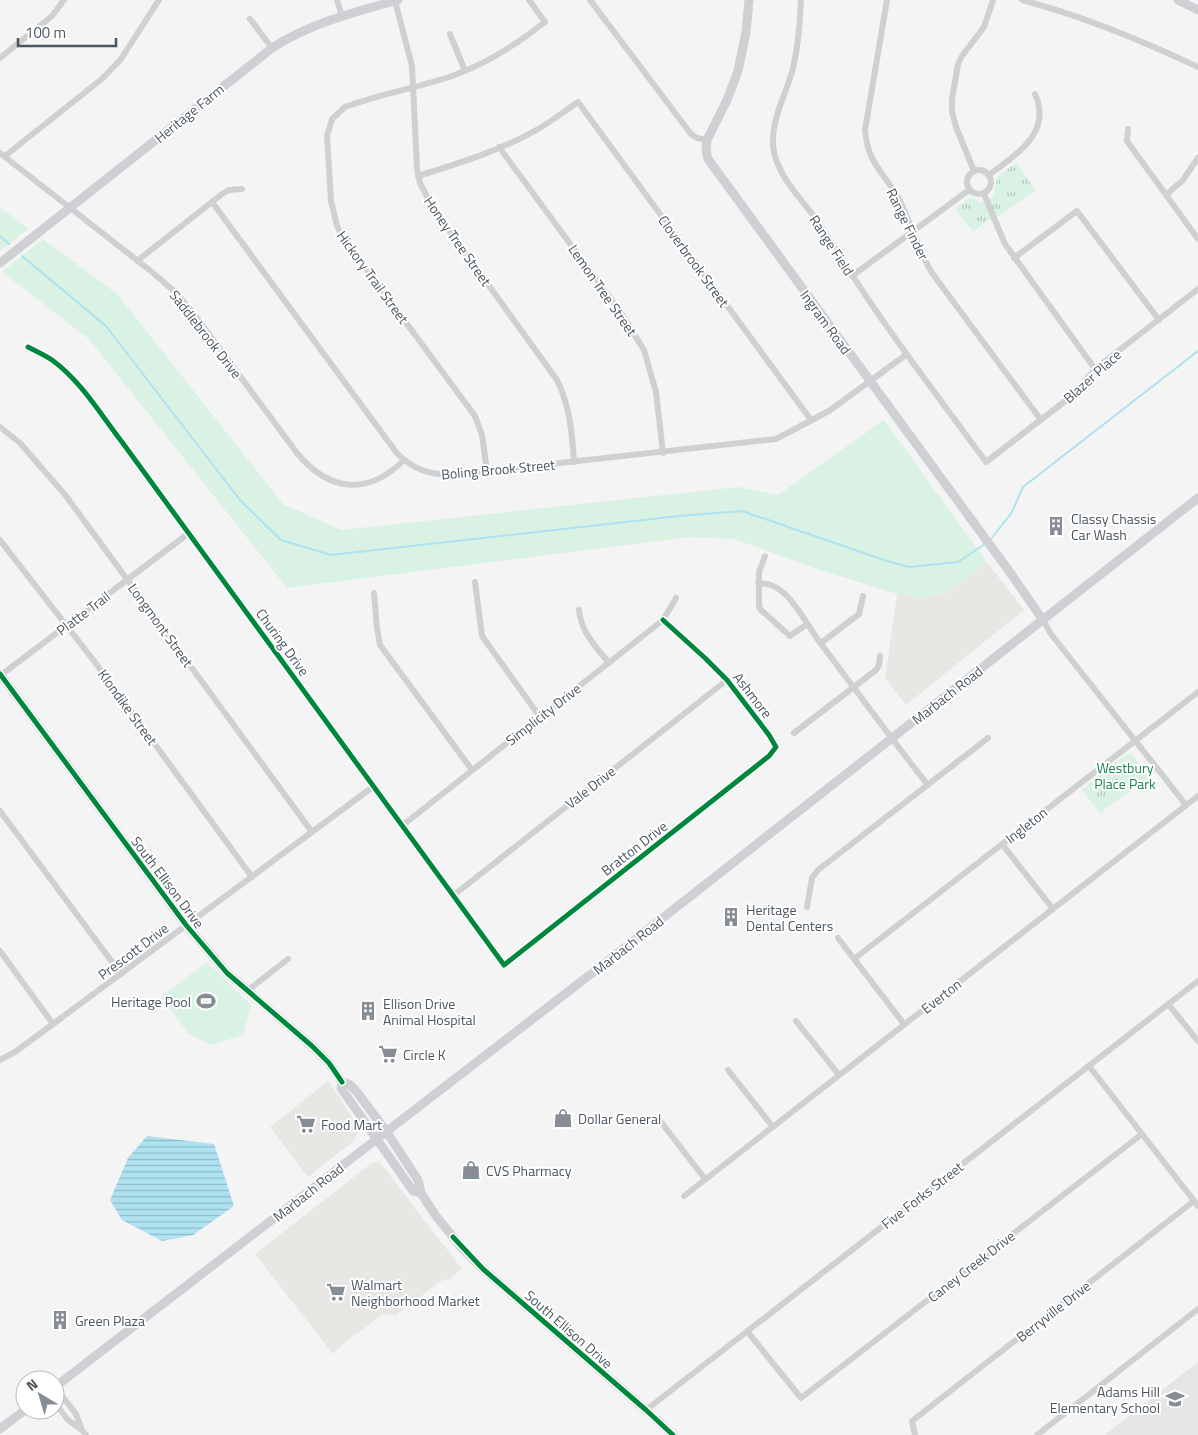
<svg xmlns="http://www.w3.org/2000/svg" width="1198" height="1435" font-family="'Titillium Web',sans-serif">
  <defs>
    <pattern id="park-tufts" width="24" height="20" patternUnits="userSpaceOnUse" patternTransform="scale(1.25)"><rect width="24" height="20" fill="#d9f2e3"/><path d="M3 7l-1-3M5 7V3M7 7l1-3M15 17l-1-3M17 17v-4M19 17l1-3" fill="none" stroke="#b2c7bb"/></pattern>
    <pattern id="water-rules" width="6" height="5" patternUnits="userSpaceOnUse" patternTransform="scale(1.25)"><rect width="6" height="5" fill="#aee2f0"/><path d="M0 2.5h6" fill="none" stroke="#90bac6"/></pattern>
  </defs>
  <rect width="100%" height="100%" fill="#f4f4f4"/>
  <g fill="#e8e7e3">
    <path d="M987,562L1024,610L906,705L885,678L897,594L929,597L942,594L951,590Z"/>
    <path d="M328,1081L359,1127V1131L354,1141L308,1177L270,1127Z"/>
    <path d="M379,1161L462,1269L450,1279L441,1281L396,1315L383,1314L342,1345L333,1354L255,1254L373,1162Z"/>
  </g>
  <path fill="#e6e5e6" d="M1198,1362V1435H1105Z"/>
  <g fill="#d9f2e3">
    <path d="M0,207L28,229L0,251Z"/>
    <path d="M43,239L117,294L283,504L341,530L738,487L778,495L884,420L987,562L951,590L929,597H916L897,594L817,569L734,539L689,537L287,588L89,339L2,272Z"/>
    <path d="M207,962L251,1005L243,1035L211,1045L189,1034L161,997Z"/>
  </g>
  <g fill="url(#park-tufts)">
    <path d="M1016,163L1036,190L1001,215L987,221L973,232L955,209L969,198L975,199L979,203L993,198L997,177Z"/>
    <path d="M1131,753L1149,777L1100,813L1082,790L1121,758Z"/>
  </g>
  <path fill="url(#water-rules)" d="M147,1136L214,1144L234,1206L193,1235L162,1241L122,1220L110,1200L128,1158Z"/>
  <g fill="none" stroke-linecap="round" stroke-linejoin="round">
    <g stroke="#aee2f0" stroke-width="2">
      <path d="M0,236L9,244"/>
      <path d="M22,256L106,326L240,500L281,540L331,555L679,516L742,511L887,561L909,567L958,562L985,544"/>
      <path d="M991,539L1012,512L1023,487L1198,351"/>
    </g>
    <g stroke="#ced0d2" stroke-width="6">
      <path d="M337,0L342,16"/>
      <path d="M590,0L691,134L697,138L707,140"/>
      <path d="M801,0C800,24 798,52 791,75C783,101 769,125 774,152C780,180 803,200 818,222C839,254 859,287 881,318C915,367 951,414 986,462L1073,395L1095,369L1198,289"/>
      <path d="M887,0L865,130C868,165 884,172 899,199C911,223 918,250 932,273L1041,420"/>
      <path d="M1022,0C1083,16 1141,40 1198,67"/>
      <path d="M395,1L412,66L417,168L420,183L433,208L557,380C570,406 572,433 574,462"/>
      <path d="M250,19L272,48"/>
      <path d="M450,34L465,71"/>
      <path d="M0,58L52,16L64,0"/>
      <path d="M1128,129L1127,141L1198,239"/>
      <path d="M499,147L621,313L644,350L656,392L663,453"/>
      <path d="M0,153L152,272L174,291L191,310L297,453C329,492 368,496 404,460"/>
      <path d="M5,156L103,78L121,59L159,0"/>
      <circle cx="979" cy="182" r="12"/>
      <path d="M974,171L956,127L952,111V99L958,64L962,56L984,27L993,0"/>
      <path d="M989,175C1015,155 1053,133 1035,94"/>
      <path d="M418,176C460,163 502,150 540,128C553,120 565,111 578,102L811,420"/>
      <path d="M984,194L1005,244L1095,369"/>
      <path d="M1166,195L1183,180L1198,158"/>
      <path d="M212,202L396,452C423,481 452,475 487,471L776,439L829,411L907,354"/>
      <path d="M1014,258L1077,211L1159,320"/>
      <path d="M137,261L222,194L229,190L242,189"/>
      <path d="M852,276L969,190"/>
      <path d="M28,347C36,351 45,355 52,360C81,381 101,415 122,442L504,965L769,756L776,747L769,735L727,680L705,658L663,620"/>
      <path d="M0,427L20,443L66,496L312,832"/>
      <path d="M487,471L482,435L475,416L342,236L337,226L331,201L327,136L332,119L345,107C380,94 417,88 452,76C487,64 517,44 545,22L529,0"/>
      <path d="M0,540L94,661L252,877"/>
      <path d="M765,556L759,572V605L760,609L790,636L807,624"/>
      <path d="M475,582L482,636L540,717"/>
      <path d="M758,583C771,583 779,588 788,597C801,611 810,629 821,644C857,691 891,739 928,785"/>
      <path d="M374,593L377,628L380,645L472,770"/>
      <path d="M579,610C581,632 596,647 609,663"/>
      <path d="M1043,620L1051,634L1186,805"/>
      <path d="M821,643L859,614L863,596"/>
      <path d="M1,675L189,533"/>
      <path d="M794,733L876,670L879,665L880,656"/>
      <path d="M0,811L121,974"/>
      <path d="M403,825L663,620L676,598"/>
      <path d="M1002,844L1053,909"/>
      <path d="M454,895L727,680"/>
      <path d="M807,907L812,878L818,870L988,738"/>
      <path d="M838,938L904,1024"/>
      <path d="M0,951L53,1024"/>
      <path d="M854,959L1198,692"/>
      <path d="M247,991L288,959"/>
      <path d="M1168,1004L1198,1041"/>
      <path d="M796,1021L839,1075"/>
      <path d="M0,1060L15,1052L53,1024L374,786"/>
      <path d="M1089,1066L1198,1206"/>
      <path d="M728,1070L773,1127"/>
      <path d="M661,1122L705,1179"/>
      <path d="M684,1196L1198,796"/>
      <path d="M747,1331L801,1398L1142,1134"/>
      <path d="M55,1387L76,1414L82,1430"/>
      <path d="M55,1403L68,1420L82,1430L86,1435"/>
      <path d="M646,1410L1198,981"/>
      <path d="M915,1435L912,1421L1194,1201"/>
      <path d="M1037,1435L1198,1309"/>
    </g>
    <g stroke="#ced0d4" stroke-width="9">
      <path d="M749,0L746,32L738,71L727,100L707,140L706,151L708,159L1009,571L1043,620"/>
      <path d="M1178,0L1198,10"/>
      <path d="M0,263L272,48C311,23 355,12 398,0"/>
      <path d="M0,674L186,925L227,973L312,1046L329,1063L342,1082L349,1084L357,1092L386,1131L418,1180L421,1193L436,1216L461,1247L483,1269L646,1410L673,1435"/>
      <path d="M342,1082L341,1088L413,1191L421,1193"/>
      <path d="M55,1387L613,957L1198,498"/>
      <path d="M0,1429L25,1410"/>
    </g>
    <g stroke="#fff" stroke-width="8">
      <g id="cycleway">
        <path d="M28,347C36,351 45,355 52,360C81,381 101,415 122,442L504,965L769,756L776,747L769,735L727,680L705,658L663,620"/>
        <path d="M0,674L186,925L227,973L312,1046L329,1063L342,1082"/>
        <path d="M453,1237L483,1269L646,1410L673,1435"/>
      </g>
    </g>
    <use href="#cycleway" stroke="#00873e" stroke-width="5"/>
  </g>
  <defs>
    <g id="building-bare" transform="scale(1.5)"><path d="M-4-6H4V6H1V3H-1V6H-4ZM-2.5-4.3h1.7v1.8h-1.7ZM.8-4.3h1.7v1.8H.8ZM-2.5-1h1.7V.8h-1.7ZM.8-1h1.7V.8H.8Z" fill="#868d94" stroke="#fff" stroke-width="2.5" paint-order="stroke"/></g>
    <g id="stadium-bare" transform="scale(1.5)"><path d="M0-5a6.5 5 0 1 0 0 10a6.5 5 0 1 0 0-10ZM-3.5-1.8h7v3.6h-7Z" fill="#868d94" stroke="#fff" stroke-width="2.5" paint-order="stroke"/></g>
    <g id="supermarket-bare" transform="scale(1.5)"><path d="M-6-5.5h2.5l.6 2H6L4.5 2H-2.5L-4.4-4H-6ZM-1.5 3.2a1.3 1.3 0 1 0 .1 0ZM3 3.2a1.3 1.3 0 1 0 .1 0Z" fill="#868d94" stroke="#fff" stroke-width="2.5" paint-order="stroke"/></g>
    <g id="shop-bare" transform="scale(1.5)"><path d="M-5-2.5h2.3a2.7 3.5 0 0 1 5.4 0H5L5.5 6h-11ZM-1.5-2.5h3a1.5 2.3 0 0 0-3 0Z" fill="#868d94" stroke="#fff" stroke-width="2.5" paint-order="stroke"/></g>
    <g id="school-bare" transform="scale(1.5)"><path d="M0-5L7-2L0 1L-7-2ZM-4 1L0 2.5L4 1V4Q0 6-4 4Z" fill="#868d94" stroke="#fff" stroke-width="2.5" paint-order="stroke"/></g>
  </defs>
  <g fill-rule="evenodd">
    <use href="#building-bare" x="1056" y="526"/>
    <use href="#building-bare" x="731" y="917"/>
    <use href="#stadium-bare" x="206" y="1001"/>
    <use href="#building-bare" x="368" y="1011"/>
    <use href="#supermarket-bare" x="388" y="1054"/>
    <use href="#shop-bare" x="563" y="1118"/>
    <use href="#supermarket-bare" x="306" y="1124"/>
    <use href="#shop-bare" x="471" y="1170"/>
    <use href="#supermarket-bare" x="336" y="1292"/>
    <use href="#building-bare" x="60" y="1320"/>
    <use href="#school-bare" x="1175" y="1399"/>
  </g>
  <g text-anchor="middle" dominant-baseline="central" stroke-width="4" stroke-linejoin="round" paint-order="stroke">
    <g font-size="14" fill="#4a5661" stroke="#fff">
      <text transform="translate(189 113) rotate(-39)">Heritage Farm</text>
      <text transform="translate(908 224) rotate(64)">Range Finder</text>
      <text transform="translate(458 241) rotate(55)">Honey Tree Street</text>
      <text transform="translate(832 245) rotate(57)">Range Field</text>
      <text transform="translate(694 261) rotate(54)">Cloverbrook Street</text>
      <text transform="translate(373 277) rotate(54)">Hickory Trail Street</text>
      <text transform="translate(603 290) rotate(55)">Lemon Tree Street</text>
      <text transform="translate(826 322) rotate(54)">Ingram Road</text>
      <text transform="translate(206 334) rotate(52)">Saddlebrook Drive</text>
      <text transform="translate(1092 376) rotate(-42)">Blazer Place</text>
      <text transform="translate(498 469) rotate(-5)">Boling Brook Street</text>
      <text transform="translate(83 613) rotate(-37)">Platte Trail</text>
      <text transform="translate(161 625) rotate(54)">Longmont Street</text>
      <text transform="translate(283 642) rotate(54)">Churing Drive</text>
      <text transform="translate(753 695) rotate(52)">Ashmore</text>
      <text transform="translate(947 695) rotate(-38)">Marbach Road</text>
      <text transform="translate(128 707) rotate(54)">Klondike Street</text>
      <text transform="translate(543 714) rotate(-38)">Simplicity Drive</text>
      <text transform="translate(590 787) rotate(-38)">Vale Drive</text>
      <text transform="translate(1026 825) rotate(-38)">Ingleton</text>
      <text transform="translate(634 848) rotate(-38)">Bratton Drive</text>
      <text transform="translate(168 882) rotate(53)">South Ellison Drive</text>
      <text transform="translate(628 945) rotate(-38)">Marbach Road</text>
      <text transform="translate(133 951) rotate(-37)">Prescott Drive</text>
      <text transform="translate(941 996) rotate(-38)">Everton</text>
      <text transform="translate(308 1192) rotate(-38)">Marbach Road</text>
      <text transform="translate(922 1195) rotate(-38)">Five Forks Street</text>
      <text transform="translate(971 1266) rotate(-38)">Caney Creek Drive</text>
      <text transform="translate(1053 1311) rotate(-38)">Berryville Drive</text>
      <text transform="translate(569 1329) rotate(41)">South Ellison Drive</text>
    </g>
    <g font-size="14" fill="#4a5661" stroke="#fff" text-anchor="start">
      <text x="1071" y="518">Classy Chassis<tspan x="1071" dy="16">Car Wash</tspan></text>
      <text x="746" y="909">Heritage<tspan x="746" dy="16">Dental Centers</tspan></text>
      <text x="191" y="1001" text-anchor="end">Heritage Pool</text>
      <text x="383" y="1003">Ellison Drive<tspan x="383" dy="16">Animal Hospital</tspan></text>
      <text x="403" y="1054">Circle K</text>
      <text x="578" y="1118">Dollar General</text>
      <text x="321" y="1124">Food Mart</text>
      <text x="486" y="1170">CVS Pharmacy</text>
      <text x="351" y="1284">Walmart<tspan x="351" dy="16">Neighborhood Market</tspan></text>
      <text x="75" y="1320">Green Plaza</text>
      <text x="1160" y="1391" text-anchor="end">Adams Hill<tspan x="1160" dy="16">Elementary School</tspan></text>
    </g>
    <g font-size="14" fill="#17864f" stroke="#fff">
      <text x="1125" y="767">Westbury<tspan x="1125" dy="16">Place Park</tspan></text>
    </g>
  </g>
  <g transform="translate(40 1395) rotate(322)"><circle r="24" fill="#ffffff" stroke="#b7bbc0"/>
  <path d="M0-4L9 19L0 12L-9 19Z" fill="#868d94"/>
  <text y="-8" font-size="14" font-weight="bold" text-anchor="middle" fill="#4a5661">N</text>
  </g>
  <path d="M18 38v8h98v-8" fill="none" stroke="#4a5661" stroke-width="2.5"/>
  <text x="25" y="38" font-size="15" fill="#4a5661" stroke="#ffffff" stroke-width="4" paint-order="stroke">100 m</text>
</svg>
